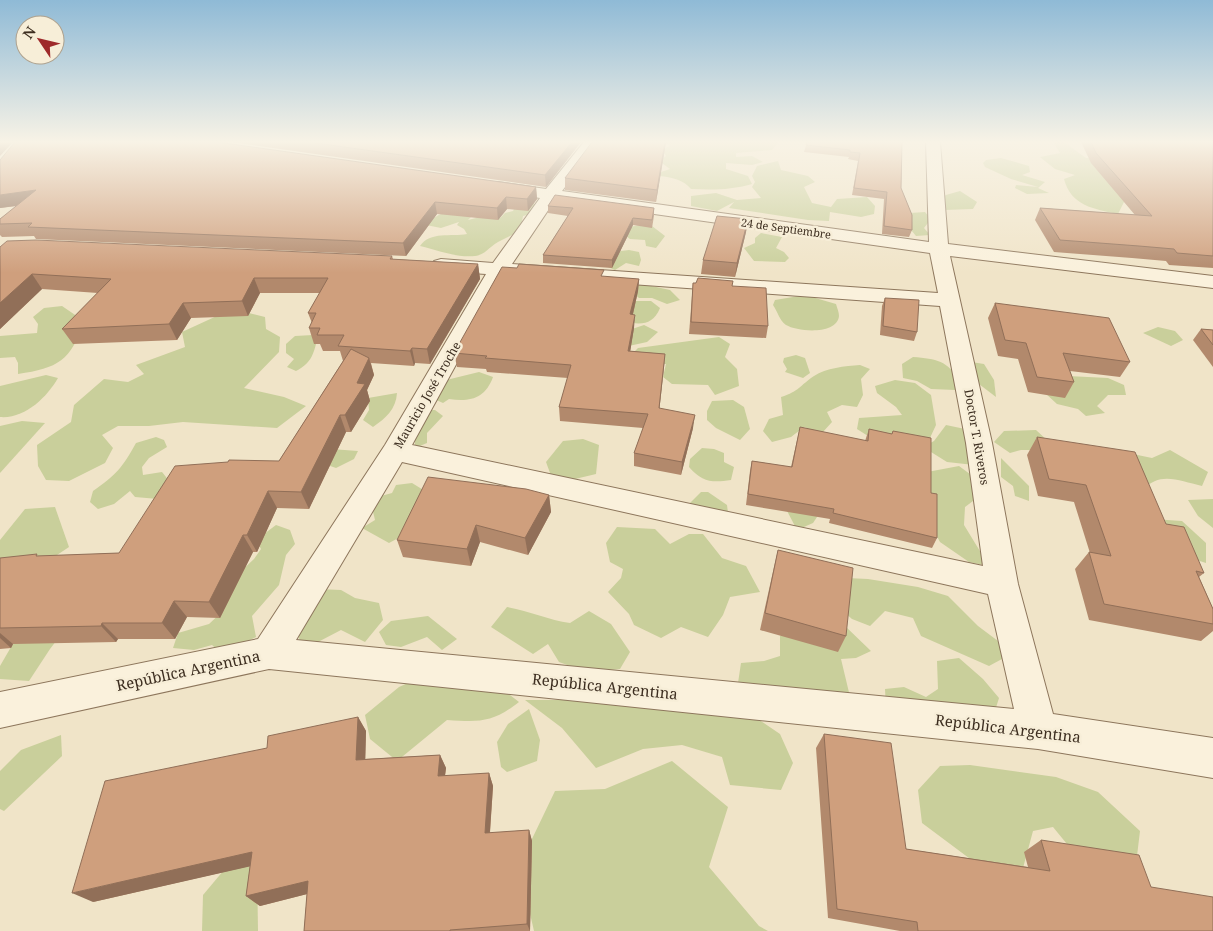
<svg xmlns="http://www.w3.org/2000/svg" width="1213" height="931" font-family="'Noto Serif',serif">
  <rect width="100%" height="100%" fill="#f0e4c8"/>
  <g fill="#c9cf9b">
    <path d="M660,142H777L778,143L772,150L736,153V157L752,156L763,162L752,165L726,163V169L748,176L752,184C731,190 713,190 691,189C684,180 671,177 660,176L658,173L670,169L662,163V159L666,156L662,150L671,145Z"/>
    <path d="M1064,142L1086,158H1107L1126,198L1118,214C1094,209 1071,206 1064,179L1075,175L1055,169L1040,157L1060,153L1054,143Z"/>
    <path d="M1001,158L1029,166L1030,172L1022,175L1045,182L1038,188L1049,193L1027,194L1015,188L1016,185L1038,187L1011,179L985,167L983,163L986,160Z"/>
    <path d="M778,161L781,170L808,176L815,182L804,187L812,203L831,207L837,199L867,197L875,206L874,214L861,217L830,212L829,221L808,220L729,208L734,202L717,211L691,206V196L716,193L737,200L761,198L752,187L755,182L752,176L757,166Z"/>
    <path d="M960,191L977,202L973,209L944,210L938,200L946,195Z"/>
    <path d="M530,201L538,206L534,213L523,216L522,221L529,225C519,232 508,237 498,242C489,247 485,255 475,256C456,258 438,250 420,246C430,231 451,237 467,234L464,229L457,225L459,222L441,228L426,225C443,208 449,213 471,217L468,220L480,217L500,218L505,213L513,211L515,207Z"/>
    <path d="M925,212L931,219L924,228L930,235L916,236L907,225L910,213Z"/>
    <path d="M641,225L652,226L665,236L656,248L646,246L645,240L630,239L623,234L629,227Z"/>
    <path d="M761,233L782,237L776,248L784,252L789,258L785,262L754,261L744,248L755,243V238Z"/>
    <path d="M629,250L639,252L641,260L639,266L626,263L615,270L608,267L613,252Z"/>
    <path d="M642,284L670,290L680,300L667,304L652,298H639L632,292L633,286Z"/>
    <path d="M805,295L836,304C837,308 839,312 839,316C837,335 798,332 786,325C779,320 778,312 773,305L775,300Z"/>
    <path d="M636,301H651L660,308C653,326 639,325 623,321Z"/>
    <path d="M62,306L84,321C71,361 58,368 18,374V363L15,357L0,358V336L37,333L38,324L33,317L44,308Z"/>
    <path d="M232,309L265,317L266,329L280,337L279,352L244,388L284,397L306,406L277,428L183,422L149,426H118L102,435L113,448L105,463L69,481L46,480L38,466L37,445L71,422L74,405L104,379L128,382L144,374L136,365L185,347L182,332Z"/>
    <path d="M644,325L658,332L647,342L615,349L623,332Z"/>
    <path d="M1158,327L1175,331L1183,340L1171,346L1143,333Z"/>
    <path d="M313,335L317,339C314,355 310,364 296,371L287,367L294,359L286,353V344L295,336Z"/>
    <path d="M719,337L730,344L725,357L737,369L739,386L715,395L708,385L672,384L663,377L666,364H640L627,359L638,348Z"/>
    <path d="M796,355L805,358L810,373L803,378L785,372L787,369L783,362L784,358Z"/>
    <path d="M913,357C937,359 947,360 960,382L955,390L931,389L917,381L903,378L902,364Z"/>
    <path d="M965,361L984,364L994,380L996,397L975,381Z"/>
    <path d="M860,365L870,369L861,379L863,395L857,407L842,405L827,412L832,422L822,433L804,427L791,437L772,442L763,431L769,419L783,415L781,397C800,391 799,386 814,376C826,368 845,366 860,365Z"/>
    <path d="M479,372L493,377C485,399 470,402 449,399L443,403L434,399L430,384Z"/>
    <path d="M46,375L58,378C47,397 25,419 0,417V386Z"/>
    <path d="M1068,376L1108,378L1124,385L1126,395H1108L1097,406L1105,413L1086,416L1078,409L1057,404L1045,393Z"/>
    <path d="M895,380L915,383L931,395L936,425L929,440L868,436L857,429L859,418L902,415L896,407L877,393L875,386Z"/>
    <path d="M397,393C396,409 386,418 373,427L363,420L369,410L368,398Z"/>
    <path d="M733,400L744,407L750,429L740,440L716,428L707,420V411L712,401Z"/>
    <path d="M427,410H435L443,416L427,433V443L415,448V433Z"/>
    <path d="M22,421L45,423L0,473V426Z"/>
    <path d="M946,425L965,429L974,465L947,462L923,447L934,441Z"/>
    <path d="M1036,430L1049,442L1042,450H1021L1010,453L994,442L1004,431Z"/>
    <path d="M156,437L164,440L167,447L149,458L142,467L143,475L162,472L170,482L158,499L135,497L130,491L114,504L98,509L90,502L93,491C115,476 123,467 136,443Z"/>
    <path d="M583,439L599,445L596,474L554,484L546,462L563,441Z"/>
    <path d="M702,448L714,449L724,453V462L734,467L731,480C712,483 702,482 689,467L690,459Z"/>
    <path d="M331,449L358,451L354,459L336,468L316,461Z"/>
    <path d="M1170,450L1208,472L1202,486C1179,481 1160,471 1143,490L1128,453L1152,458Z"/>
    <path d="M1001,458L1029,486V501L1015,496L1013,486L1001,477Z"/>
    <path d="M959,466L978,480L981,495L965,507L964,525L989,566L969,562L940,542L932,527L917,483L922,473Z"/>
    <path d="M412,483L425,491L404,535L389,543L362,528L375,520L370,499L392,493L396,485Z"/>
    <path d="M701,492H708L727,505L729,520L686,507Z"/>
    <path d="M1213,499V528L1198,516L1188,500Z"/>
    <path d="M55,507L69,547L30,573L0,574V540L25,509Z"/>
    <path d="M785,507L821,511L813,523L797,530Z"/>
    <path d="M1152,519L1182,521L1206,543V563L1181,555Z"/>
    <path d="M276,525L290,530L295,544L286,555L279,585L252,616L256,637L222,654L212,645L194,650L173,648L178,633L209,624L224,610L238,574L254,559L261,549L256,540Z"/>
    <path d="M617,527L655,529L670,544L689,534H703L722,558L746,566L760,592L730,597L723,615L708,637L681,627L661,638L634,625L629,614L608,592L621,578L623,569L610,562L606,543Z"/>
    <path d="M847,578L868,579L918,587L948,596L978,626L1002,644V659L989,666L921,636L913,618L885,611L870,626L852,619L836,605Z"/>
    <path d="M318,589L341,590L355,598L379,603L383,620L365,642L341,630L318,642L300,641L291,615Z"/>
    <path d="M92,594L50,649L29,681L0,679V666L29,616Z"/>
    <path d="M507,607C529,611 549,620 570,623L589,611L611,624L630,652L620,669L587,672L559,662L548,644L533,654L491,627Z"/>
    <path d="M428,616L457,639L442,650L427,637L401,647L386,645L379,632L391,621Z"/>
    <path d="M793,624L844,625L871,651L856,658L841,659L852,705L738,683L741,663L764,661L780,656V636Z"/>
    <path d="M959,658L983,679L999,698L988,733L886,708L885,689L904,687L926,697L938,689L937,661Z"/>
    <path d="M417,679L498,686L519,702C492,723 480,722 447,720L397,761L370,739L365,715L399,687Z"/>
    <path d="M576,684L727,698L780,734L793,763L781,790L730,785L722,757L682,745L643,749L596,768L562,728L525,700H558Z"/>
    <path d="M529,709L540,740L537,761L507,772L501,767L497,742L508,724Z"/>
    <path d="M61,735L62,756L4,811L0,809V771L21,750Z"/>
    <path d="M672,761L728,807L709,867L759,926L768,931H534L519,866L555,791L605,789Z"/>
    <path d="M970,765L1056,777L1098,792L1140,831L1137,856L1094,877L1053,827L1033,831L1023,868L993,876L922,823L918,790L940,766Z"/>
    <path d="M229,864H257L258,931H202L203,895Z"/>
  </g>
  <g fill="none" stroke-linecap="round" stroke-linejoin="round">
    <g stroke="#8d765c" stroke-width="2">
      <path id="minor" d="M584,142H599L562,191L929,242L926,142H940L948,244L1213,276V288L950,256L992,443L1018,584L1053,714L1213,738V778L1038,749L269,669L0,728V692L258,639L385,445L486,274L441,271L434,269L431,265L434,261L441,259L493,263L540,198L492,190L490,187L492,184L498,182L546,189ZM555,200L930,253L938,293L512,264ZM505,275L940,306L966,443L983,566L412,445ZM402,462L988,594L1014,709L296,640Z"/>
    </g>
    <use href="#minor" fill="#faf1dc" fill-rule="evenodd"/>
  </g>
  <g fill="#b2896c">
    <path d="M232,142H581L546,187Z"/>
    <path d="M666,142L656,202L565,190V178Z"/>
    <path d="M807,142H902L901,188L912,230L909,237L882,234L884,199L852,195L858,161L848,159L849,157L804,152Z"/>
    <path d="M1081,142H1213V268L1169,265L1166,261L1132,258L1054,252L1035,220L1040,208L1135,215L1091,163Z"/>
    <path d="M0,160L536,187L537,199L528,211L507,209L498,220L437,214L406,256L36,239L34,236L2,237L0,235V219L17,206L0,208Z"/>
    <path d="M548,206L654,208V216L652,228L633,225L612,268L543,263V255L568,216L548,213Z"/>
    <path d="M748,219L746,232L735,277L701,274L703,260Z"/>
    <path d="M0,247L392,256L393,259L478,264L480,279L430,364L415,363L414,366L371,363L374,375L367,390L370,401L351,432H346L309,509L277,508L257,552H253L220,618L187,617L175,639H118L116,642L13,644L11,648L0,649V558L119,553L279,461L343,361L340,351H323L320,344H314L309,328L312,323L308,313L320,293H260L248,316L191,318L177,340L73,344L62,329L98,293L42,289L0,329Z"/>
    <path d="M604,277L639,279L638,291L633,314L634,328L630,351L665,354L659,409L693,428L681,475L634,466V453L643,428L560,421L559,407L568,378L487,372L486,369L457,367L454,353Z"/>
    <path d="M693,283L732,286L768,326L766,338L689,334Z"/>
    <path d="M885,298L917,332L914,341L880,335L882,306Z"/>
    <path d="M995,303L1130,362L1120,377L1070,371L1074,382L1065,398L1028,392L1018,359L998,356L988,318Z"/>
    <path d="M1201,329L1213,330V367L1193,340Z"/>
    <path d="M800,427L865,441L869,429L892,434L893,431L931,493L937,538L932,548L829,523L830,519L746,505L750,471L752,461L791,467Z"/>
    <path d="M1037,437L1166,524L1204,573L1199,577L1213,609V631L1201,641L1089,620L1075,569L1089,552L1090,553L1074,502L1038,496L1027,455Z"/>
    <path d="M549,495L551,512L528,555L480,542L471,566L403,557L397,540Z"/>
    <path d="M778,550L846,636L838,652L760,630L774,567Z"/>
    <path d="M358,717L366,731L365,759L440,755L446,768L445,776L489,773L493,786L490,833L529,830L532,841L530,931H304L307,894L260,906L246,896L250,866L93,902L267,748Z"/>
    <path d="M824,734L906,849L1028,867L1024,852L1041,840L1151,887L1213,931H900L828,918L816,748Z"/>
  </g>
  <g fill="#916f58">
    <path d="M0,142H13L0,156Z"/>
    <path d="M572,142H581L546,187L545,175Z"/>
    <path d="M665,142H666L656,202L657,190Z"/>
    <path d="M536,187L537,199L528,211L527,199Z"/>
    <path d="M36,190L43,202L0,208V195Z"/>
    <path d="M506,197L507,209L498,220L497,208Z"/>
    <path d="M435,202L437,214L406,256L403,243Z"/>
    <path d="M633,218V225L612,268V260Z"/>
    <path d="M748,219L746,232L735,277L737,263Z"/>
    <path d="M478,264L480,279L430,364L427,349Z"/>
    <path d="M32,274L42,289L0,329V303Z"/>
    <path d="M254,278L260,293L248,316L242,301Z"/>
    <path d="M639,279L638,291L630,327V314Z"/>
    <path d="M183,303L191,318L177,340L169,324Z"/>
    <path d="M635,315L634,328L628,365V351Z"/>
    <path d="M412,348L415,363L414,366L410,351Z"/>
    <path d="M665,354L664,367L658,422L659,408Z"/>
    <path d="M369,358L374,375L367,390L370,401L351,432L345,415L357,383Z"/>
    <path d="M340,415L346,432L309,509L301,492Z"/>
    <path d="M695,415L693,428L681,475L682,462Z"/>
    <path d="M268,491L277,508L257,552L247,535Z"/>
    <path d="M549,495L551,512L528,555L525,538Z"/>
    <path d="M476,525L480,542L471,566L467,549Z"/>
    <path d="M243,535L253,552L220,618L209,602Z"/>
    <path d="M174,601L187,617L175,639L162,623Z"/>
    <path d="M102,623L118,639L116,642L101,626Z"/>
    <path d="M0,633L13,644L11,648L0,638Z"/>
    <path d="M358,717L366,731L365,773L356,760Z"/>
    <path d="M440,755L446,768L443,789L438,776Z"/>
    <path d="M489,773L493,786L489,844L485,833Z"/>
    <path d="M529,830L532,841L530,931L527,924Z"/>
    <path d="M252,852L265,863L93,902L72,893Z"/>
    <path d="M308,881L319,891L260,906L246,896Z"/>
  </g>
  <g fill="#cf9f7d" stroke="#916f58">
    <path d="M15,142H217L536,187L527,199L506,197L497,208L435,202L403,243L28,227L32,223L0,224V219L36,190L0,195V160Z"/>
    <path d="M308,142H572L545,175Z"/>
    <path d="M592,142H665L657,190L565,178Z"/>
    <path d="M807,142H902L901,188L912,215V230L884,226L887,192L854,188L860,153L850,152V150L806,145Z"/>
    <path d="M1091,142H1213V256L1177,253L1174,249L1139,246L1060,240L1040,208L1152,216L1096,153Z"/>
    <path d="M555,195L654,208L652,220L633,218L612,260L543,255L573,208L548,206Z"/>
    <path d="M717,216L748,219L737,263L703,260Z"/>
    <path d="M36,240L392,256L390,259L478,264L427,349L412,348L410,351L338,346L344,335H317L320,328H309L316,313H308L328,278H254L242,301L183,303L169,324L62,329L111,279L32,274L0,303V247L7,241Z"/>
    <path d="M519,264L604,270L601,276L639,279L630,314L635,315L628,351L665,354L659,408L695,415L682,462L634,453L648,414L559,407L571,365L485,358L487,356L454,353L502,267L517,268Z"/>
    <path d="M698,278L733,281L732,286L766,288L768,326L691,322L693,283H696Z"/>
    <path d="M885,298L919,300L917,332L883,326Z"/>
    <path d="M995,303L1109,318L1130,362L1063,353L1074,382L1037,377L1026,343L1005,340Z"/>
    <path d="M1201,329L1213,330V345Z"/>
    <path d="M351,349L369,358L357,383L365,384L345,415H340L301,492L268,491L247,535H243L209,602L174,601L162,623H102L101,626L0,628V558L37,554L36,556L119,553L175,466L228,462L229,460L279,461Z"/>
    <path d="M800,427L868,441L869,429L892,434L893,431L931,438V493L937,494V538L833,513L834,509L748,494L752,461L792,467Z"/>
    <path d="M1037,437L1135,452L1166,524L1184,527L1204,573L1196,571L1213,609V624L1104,604L1089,552L1111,556L1086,485L1049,479Z"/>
    <path d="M428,477L526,489L549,495L525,538L476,525L467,549L397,540Z"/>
    <path d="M778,550L853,568L846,636L765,613Z"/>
    <path d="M358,717L356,760L440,755L438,776L489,773L485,833L529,830L527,924L450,930V931H304L308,881L246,896L252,852L72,893L105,781L267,748L268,736Z"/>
    <path d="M824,734L891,743L906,849L1050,871L1041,840L1139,855L1151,887L1213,897V931H918L917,922L837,909Z"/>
  </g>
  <linearGradient id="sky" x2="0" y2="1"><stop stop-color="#8fbad6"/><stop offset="0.52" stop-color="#f8f3e6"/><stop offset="1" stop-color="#f8f3e6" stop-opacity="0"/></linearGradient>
  <rect width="1213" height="273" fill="url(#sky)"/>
  <g text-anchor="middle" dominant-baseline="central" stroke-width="5" stroke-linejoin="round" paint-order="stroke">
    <g font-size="11" fill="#3d2e20" stroke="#f7eed8">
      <text transform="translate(786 228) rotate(8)">24 de Septiembre</text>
    </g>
    <g font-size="12" fill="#3d2e20" stroke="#f7eed8">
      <text transform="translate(427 395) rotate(-60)">Mauricio José Troche</text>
      <text transform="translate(977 437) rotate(80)">Doctor T. Riveros</text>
    </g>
    <g font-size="15" fill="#3d2e20" stroke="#f7eed8">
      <text transform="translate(188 670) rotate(-12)">República Argentina</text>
      <text transform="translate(605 686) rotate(6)">República Argentina</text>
      <text transform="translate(1008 728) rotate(7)">República Argentina</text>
    </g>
  </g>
  <g transform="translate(40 40) rotate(305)"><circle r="24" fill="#f7eed8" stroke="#ada18e"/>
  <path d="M0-4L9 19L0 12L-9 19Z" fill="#9e2a2b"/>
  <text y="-8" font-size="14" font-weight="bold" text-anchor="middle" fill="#3d2e20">N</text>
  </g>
</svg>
